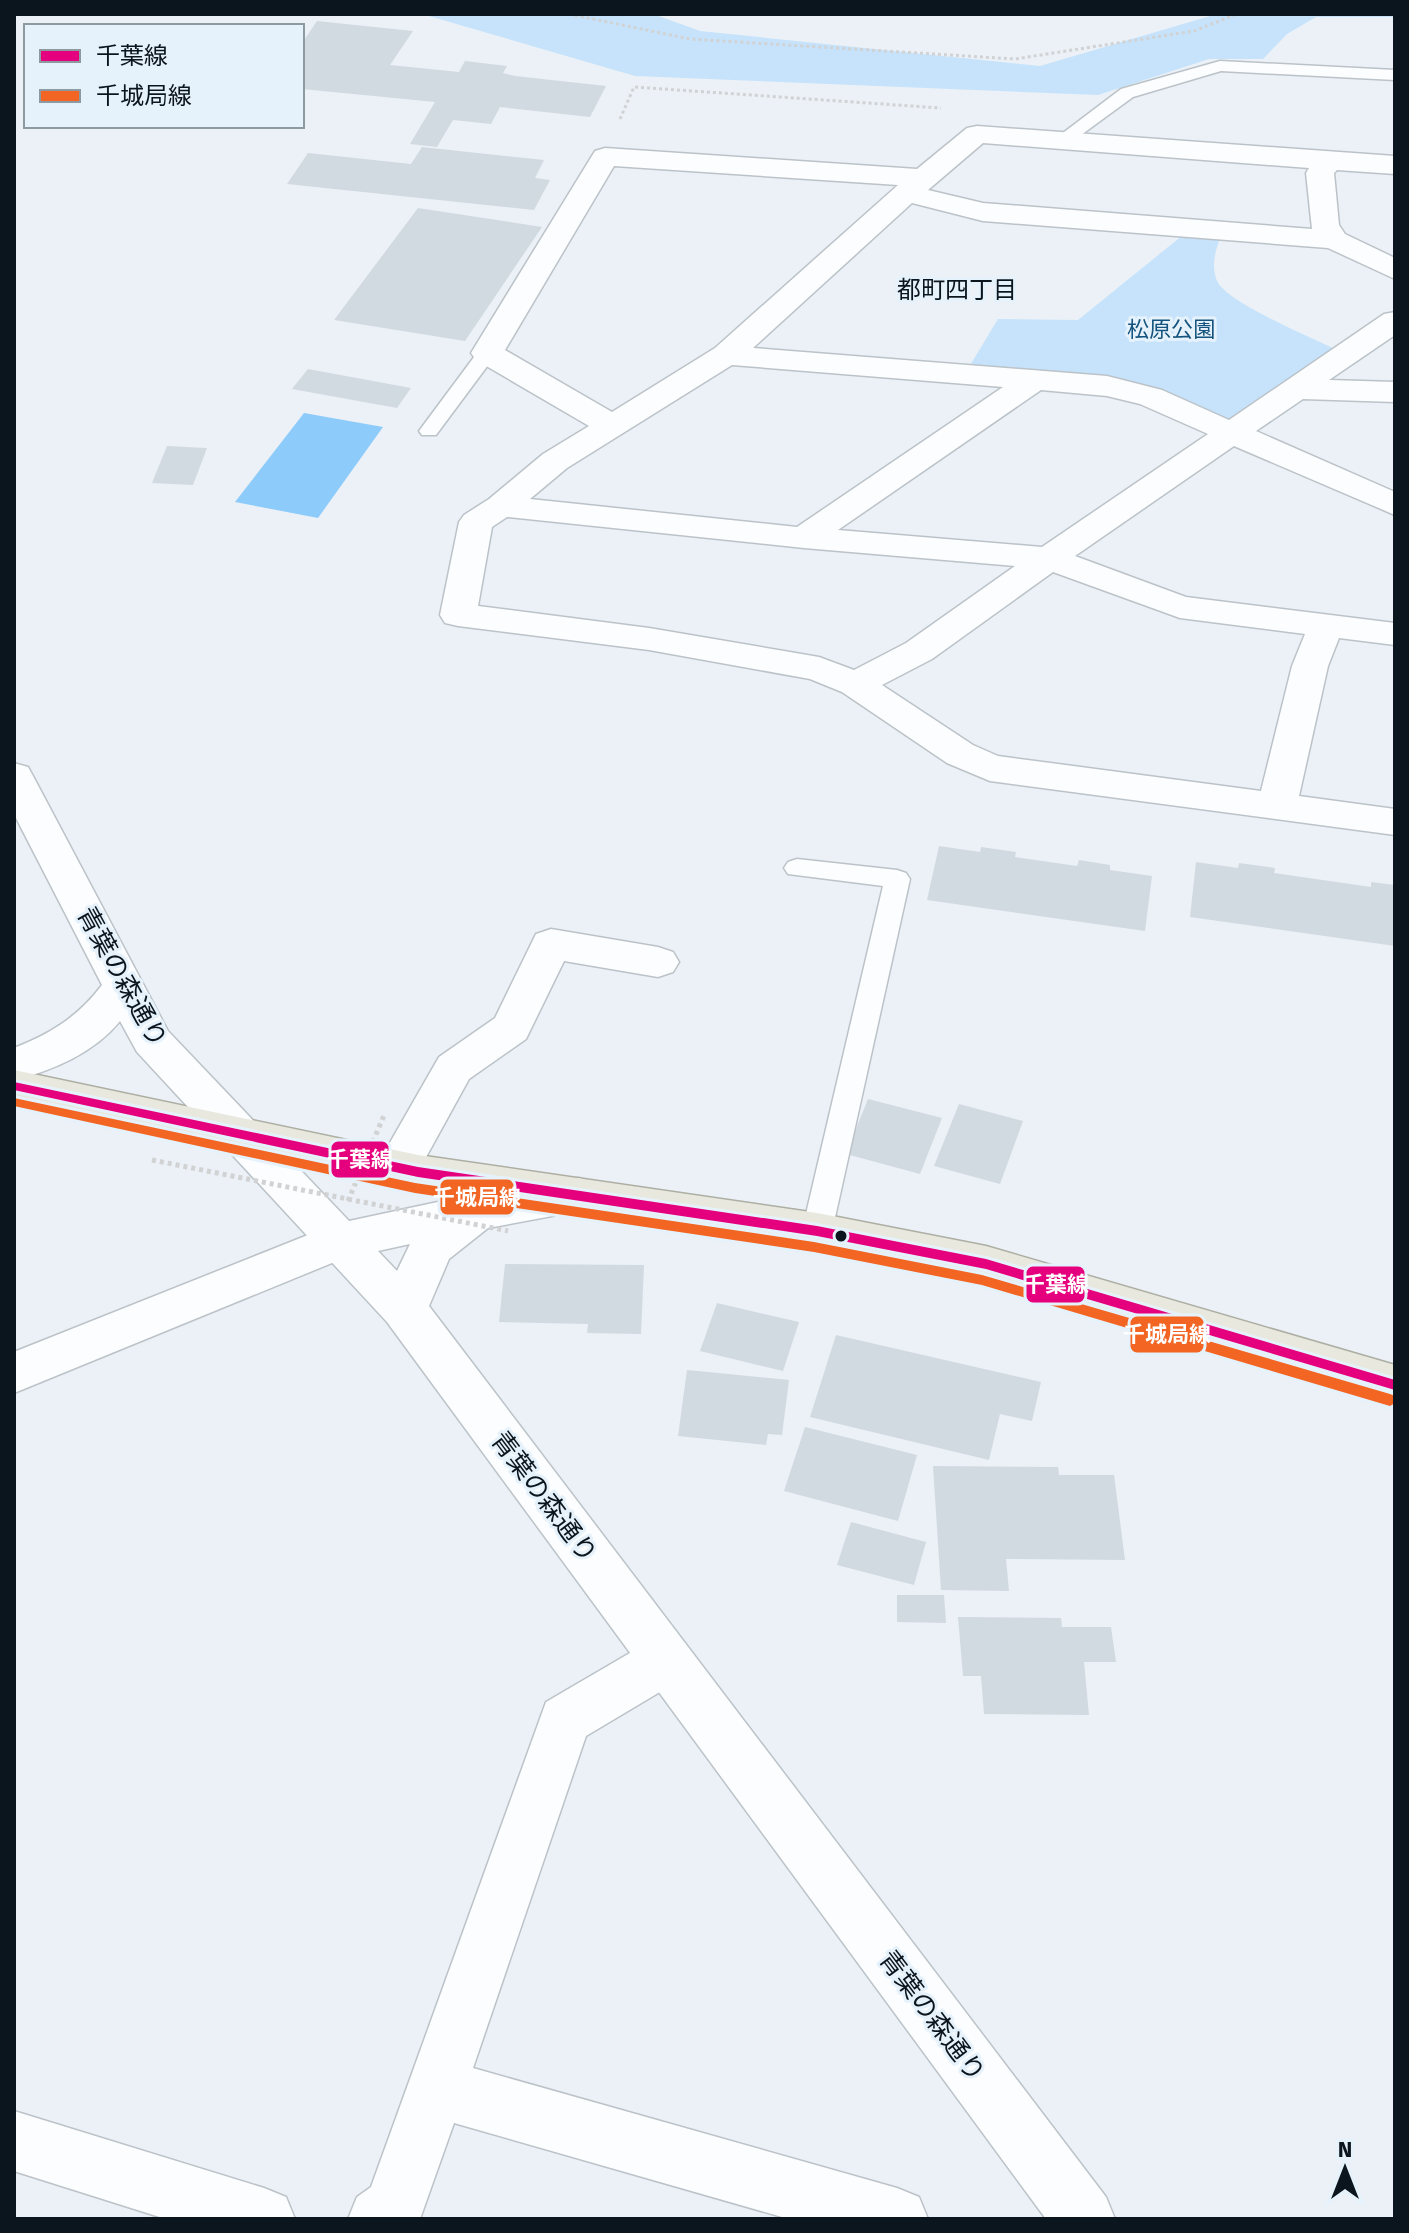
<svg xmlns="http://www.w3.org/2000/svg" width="1409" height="2233" font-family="'Fira Sans','Noto Sans JP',sans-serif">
  <rect width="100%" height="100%" fill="#ebf1f6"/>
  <g fill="#c6e3fb">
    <path d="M422,14H653L700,31L1040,66L1217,14H1395V17H1316L1287,34L1263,59H1209L1098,95L635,76Z"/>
    <path d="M1183,235L1220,238C1215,252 1211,266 1217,281C1226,302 1314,339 1337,350L1240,418L1219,420L1129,381L969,367L998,319L1078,320Z"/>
  </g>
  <path fill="#8dcbfa" d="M304,413L383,427L318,518L235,502Z"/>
  <g fill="#d2dae1">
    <path d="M317,21L413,31L390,65L459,72L465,61L507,66L503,73L515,76L606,86L590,117L500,107L491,124L453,120L437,147L410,144L435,102L302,89V43Z"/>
    <path d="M422,147L544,160L535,178L550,180L534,210L287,184L308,153L411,164Z"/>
    <path d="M418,208L542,227L465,341L334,320Z"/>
    <path d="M308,369L411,388L397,408L292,389Z"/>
    <path d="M167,446L207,448L193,485L152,483Z"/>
    <path d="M939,846L980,852L981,847L1016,852L1015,857L1077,866L1079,860L1110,865V870L1152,876L1145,931L927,900Z"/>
    <path d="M1196,862L1238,868L1239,863L1275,868L1274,873L1371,887V882L1395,885V946L1190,917Z"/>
    <path d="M868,1099L942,1118L920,1174L846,1154Z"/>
    <path d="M959,1104L1023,1121L1000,1184L934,1166Z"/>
    <path d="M505,1264L644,1265L641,1334L587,1333L588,1324L499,1322Z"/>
    <path d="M717,1303L799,1322L783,1371L700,1351Z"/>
    <path d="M836,1335L1041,1382L1032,1421L1000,1414L989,1460L810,1417Z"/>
    <path d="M687,1370L789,1380L782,1435L768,1434L766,1445L678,1436Z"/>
    <path d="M805,1427L917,1455L898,1521L784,1491Z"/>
    <path d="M933,1466L1058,1467L1059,1475H1114L1125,1560L1006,1559L1009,1591L941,1590Z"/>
    <path d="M851,1522L926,1542L914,1585L837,1565Z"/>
    <path d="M897,1595H944L946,1623L897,1622Z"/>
    <path d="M958,1617L1061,1618L1062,1627H1111L1116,1662H1084L1089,1715L984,1714L981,1676H963Z"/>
  </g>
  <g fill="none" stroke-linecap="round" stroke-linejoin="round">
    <g stroke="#bbc3c9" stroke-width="3">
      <g id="service">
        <path d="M1220,61L1395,70V80L1221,71L1133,97L1070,143L1064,144L1055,139L1121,89Z"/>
        <path d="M487,347L497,353L436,435H422L419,431L422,427L480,349Z"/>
        <path d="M797,859L897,870L906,873L910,879L832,1231L827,1239L817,1242L807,1239L802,1231L883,886L788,874L784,868L788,862Z"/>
      </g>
    </g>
    <g stroke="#bbc3c9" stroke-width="3">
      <g id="minor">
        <path d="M977,126L1395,156V174L1337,170L1334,173L1339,225L1345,234L1395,258V279L1328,248L983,221L912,203L753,348L1107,376L1162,390L1229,420L1384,314L1395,312V335L1329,380L1395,382V402L1303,399L1256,431L1395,492V515L1234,446L1075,556L1186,597L1395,623V645L1339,638L1328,666L1299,796L1395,809V835L990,781L947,763L842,692L810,679L649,650L458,626L445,623L440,615L459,522L464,515L489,499L543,454L589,426L476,360L471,353L595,151L605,148L917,169L967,128ZM983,143L1309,168L1306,173L1312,229L983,203L928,190ZM614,166L898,185L715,348L612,412L505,350ZM732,365L1003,387L797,527L530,499L567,468ZM1041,390L1107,396L1140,404L1208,434L1042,547L838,530ZM507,517L804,548L1015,566L906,643L854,670L819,657L649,628L478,606L492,527ZM1053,572L1180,618L1305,634L1292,666L1261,791L998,756L973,745L882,685L932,659Z"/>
        <path d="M551,929L658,947L673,952L679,962L673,972L658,977L564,961L526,1039L469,1079L414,1179L398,1184L382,1179L376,1167L439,1057L495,1018L536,934Z"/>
        <path d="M338,1223L354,1228L361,1241L354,1254L14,1393V1352Z"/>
        <path d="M666,1636L685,1643L692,1660L685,1677L586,1736L473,2068L897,2188L919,2197L928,2219H789L454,2123L420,2219H348L357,2197L371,2187L546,1702L647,1643Z"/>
        <path d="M14,2111L264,2188L286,2197L295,2219H166L14,2171Z"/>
      </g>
    </g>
    <g stroke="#bbc3c9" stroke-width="3">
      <path id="tertiary" d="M14,763L28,767L33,776L168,1031L349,1221L475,1194L579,1178L595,1184L602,1196L595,1208L488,1228L449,1259L429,1306L1106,2197L1115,2219H1046L387,1322L137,1052L120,1021C93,1054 54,1069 14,1081V1048C50,1034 78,1017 102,985L14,814ZM410,1244L397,1271L378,1251Z"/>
    </g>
    <g stroke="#adafa4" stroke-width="3">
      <path id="trunk" d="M14,1070L418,1155L817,1213L986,1246L1395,1365V1405L986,1282L817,1249L418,1189L14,1102Z"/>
    </g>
    <g stroke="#d1d2d4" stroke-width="3" stroke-dasharray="3 3" stroke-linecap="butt">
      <path d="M569,14L690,39L1015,59L1194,31L1237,14"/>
      <path d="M620,119L634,87L941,108"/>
    </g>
    <use href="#service" fill="#fcfdfe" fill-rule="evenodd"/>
    <use href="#minor" fill="#fcfdfe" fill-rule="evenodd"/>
    <use href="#tertiary" fill="#fcfdfe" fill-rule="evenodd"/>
    <use href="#trunk" fill="#e8e8de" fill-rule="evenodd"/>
    <g stroke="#d1d2d4" stroke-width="5" stroke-dasharray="4 4" stroke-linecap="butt">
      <path d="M152,1160L508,1231"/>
      <path d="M348,1201L385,1113"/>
    </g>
    <g stroke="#e6f2fb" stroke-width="6">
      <path id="bus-1" d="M14,1082L418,1167L817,1226L986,1259L1395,1380V1390L986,1269L817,1236L418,1177L14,1090Z"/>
    </g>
    <g stroke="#e6f2fb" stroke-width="6">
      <path id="bus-2" d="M14,1098L415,1183L814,1242L982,1275L1390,1394L1395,1396V1403L1390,1406L982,1285L814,1252L415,1193L14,1106Z"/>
    </g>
    <use href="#bus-1" fill="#e5007d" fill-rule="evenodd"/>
    <use href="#bus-2" fill="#f26522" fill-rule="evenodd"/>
  </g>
  <circle fill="#0b151d" stroke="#e6f2fb" stroke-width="3" cx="841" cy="1236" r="7"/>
  <g text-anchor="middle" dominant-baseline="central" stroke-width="6" stroke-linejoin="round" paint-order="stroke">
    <g font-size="22" fill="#14547e" stroke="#e6f2fb">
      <text x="1171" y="329">松原公園</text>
    </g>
    <g font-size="24" fill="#0b151d" stroke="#e6f2fb">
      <text x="957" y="290">都町四丁目</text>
    </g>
    <g font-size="26" fill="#0b151d" stroke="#e6f2fb">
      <text transform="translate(122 977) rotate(61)">青葉の森通り</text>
      <text transform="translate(544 1497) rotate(53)">青葉の森通り</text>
      <text transform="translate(932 2016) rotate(53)">青葉の森通り</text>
    </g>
  </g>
  <g stroke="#e6f2fb" stroke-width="3">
    <rect x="330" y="1140" width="60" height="39" rx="8" fill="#e5007d"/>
    <rect x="439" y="1178" width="76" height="38" rx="8" fill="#f26522"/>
    <rect x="1025" y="1265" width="61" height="39" rx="8" fill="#e5007d"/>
    <rect x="1129" y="1315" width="76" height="39" rx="8" fill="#f26522"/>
  </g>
  <g font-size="22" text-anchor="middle" font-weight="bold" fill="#fff">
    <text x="360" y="1167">千葉線</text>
    <text x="477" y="1205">千城局線</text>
    <text x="1056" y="1292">千葉線</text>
    <text x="1167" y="1342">千城局線</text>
  </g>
  <rect width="1409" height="2233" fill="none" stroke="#0b151d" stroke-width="32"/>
  <rect x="24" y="24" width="280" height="104" fill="#e6f2fb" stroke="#8e9aa2" stroke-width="2"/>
  <rect x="40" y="50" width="40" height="12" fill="#e5007d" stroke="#8e9aa2" stroke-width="2"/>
  <text x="96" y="64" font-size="24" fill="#0b151d">千葉線</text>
  <rect x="40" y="90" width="40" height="12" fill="#f26522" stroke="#8e9aa2" stroke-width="2"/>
  <text x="96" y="104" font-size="24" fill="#0b151d">千城局線</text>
  <g transform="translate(1345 2169)" stroke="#e6f2fb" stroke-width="6" paint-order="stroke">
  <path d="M0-6L14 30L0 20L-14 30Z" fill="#0b151d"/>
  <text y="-12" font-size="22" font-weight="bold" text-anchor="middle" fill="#0b151d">N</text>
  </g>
</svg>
